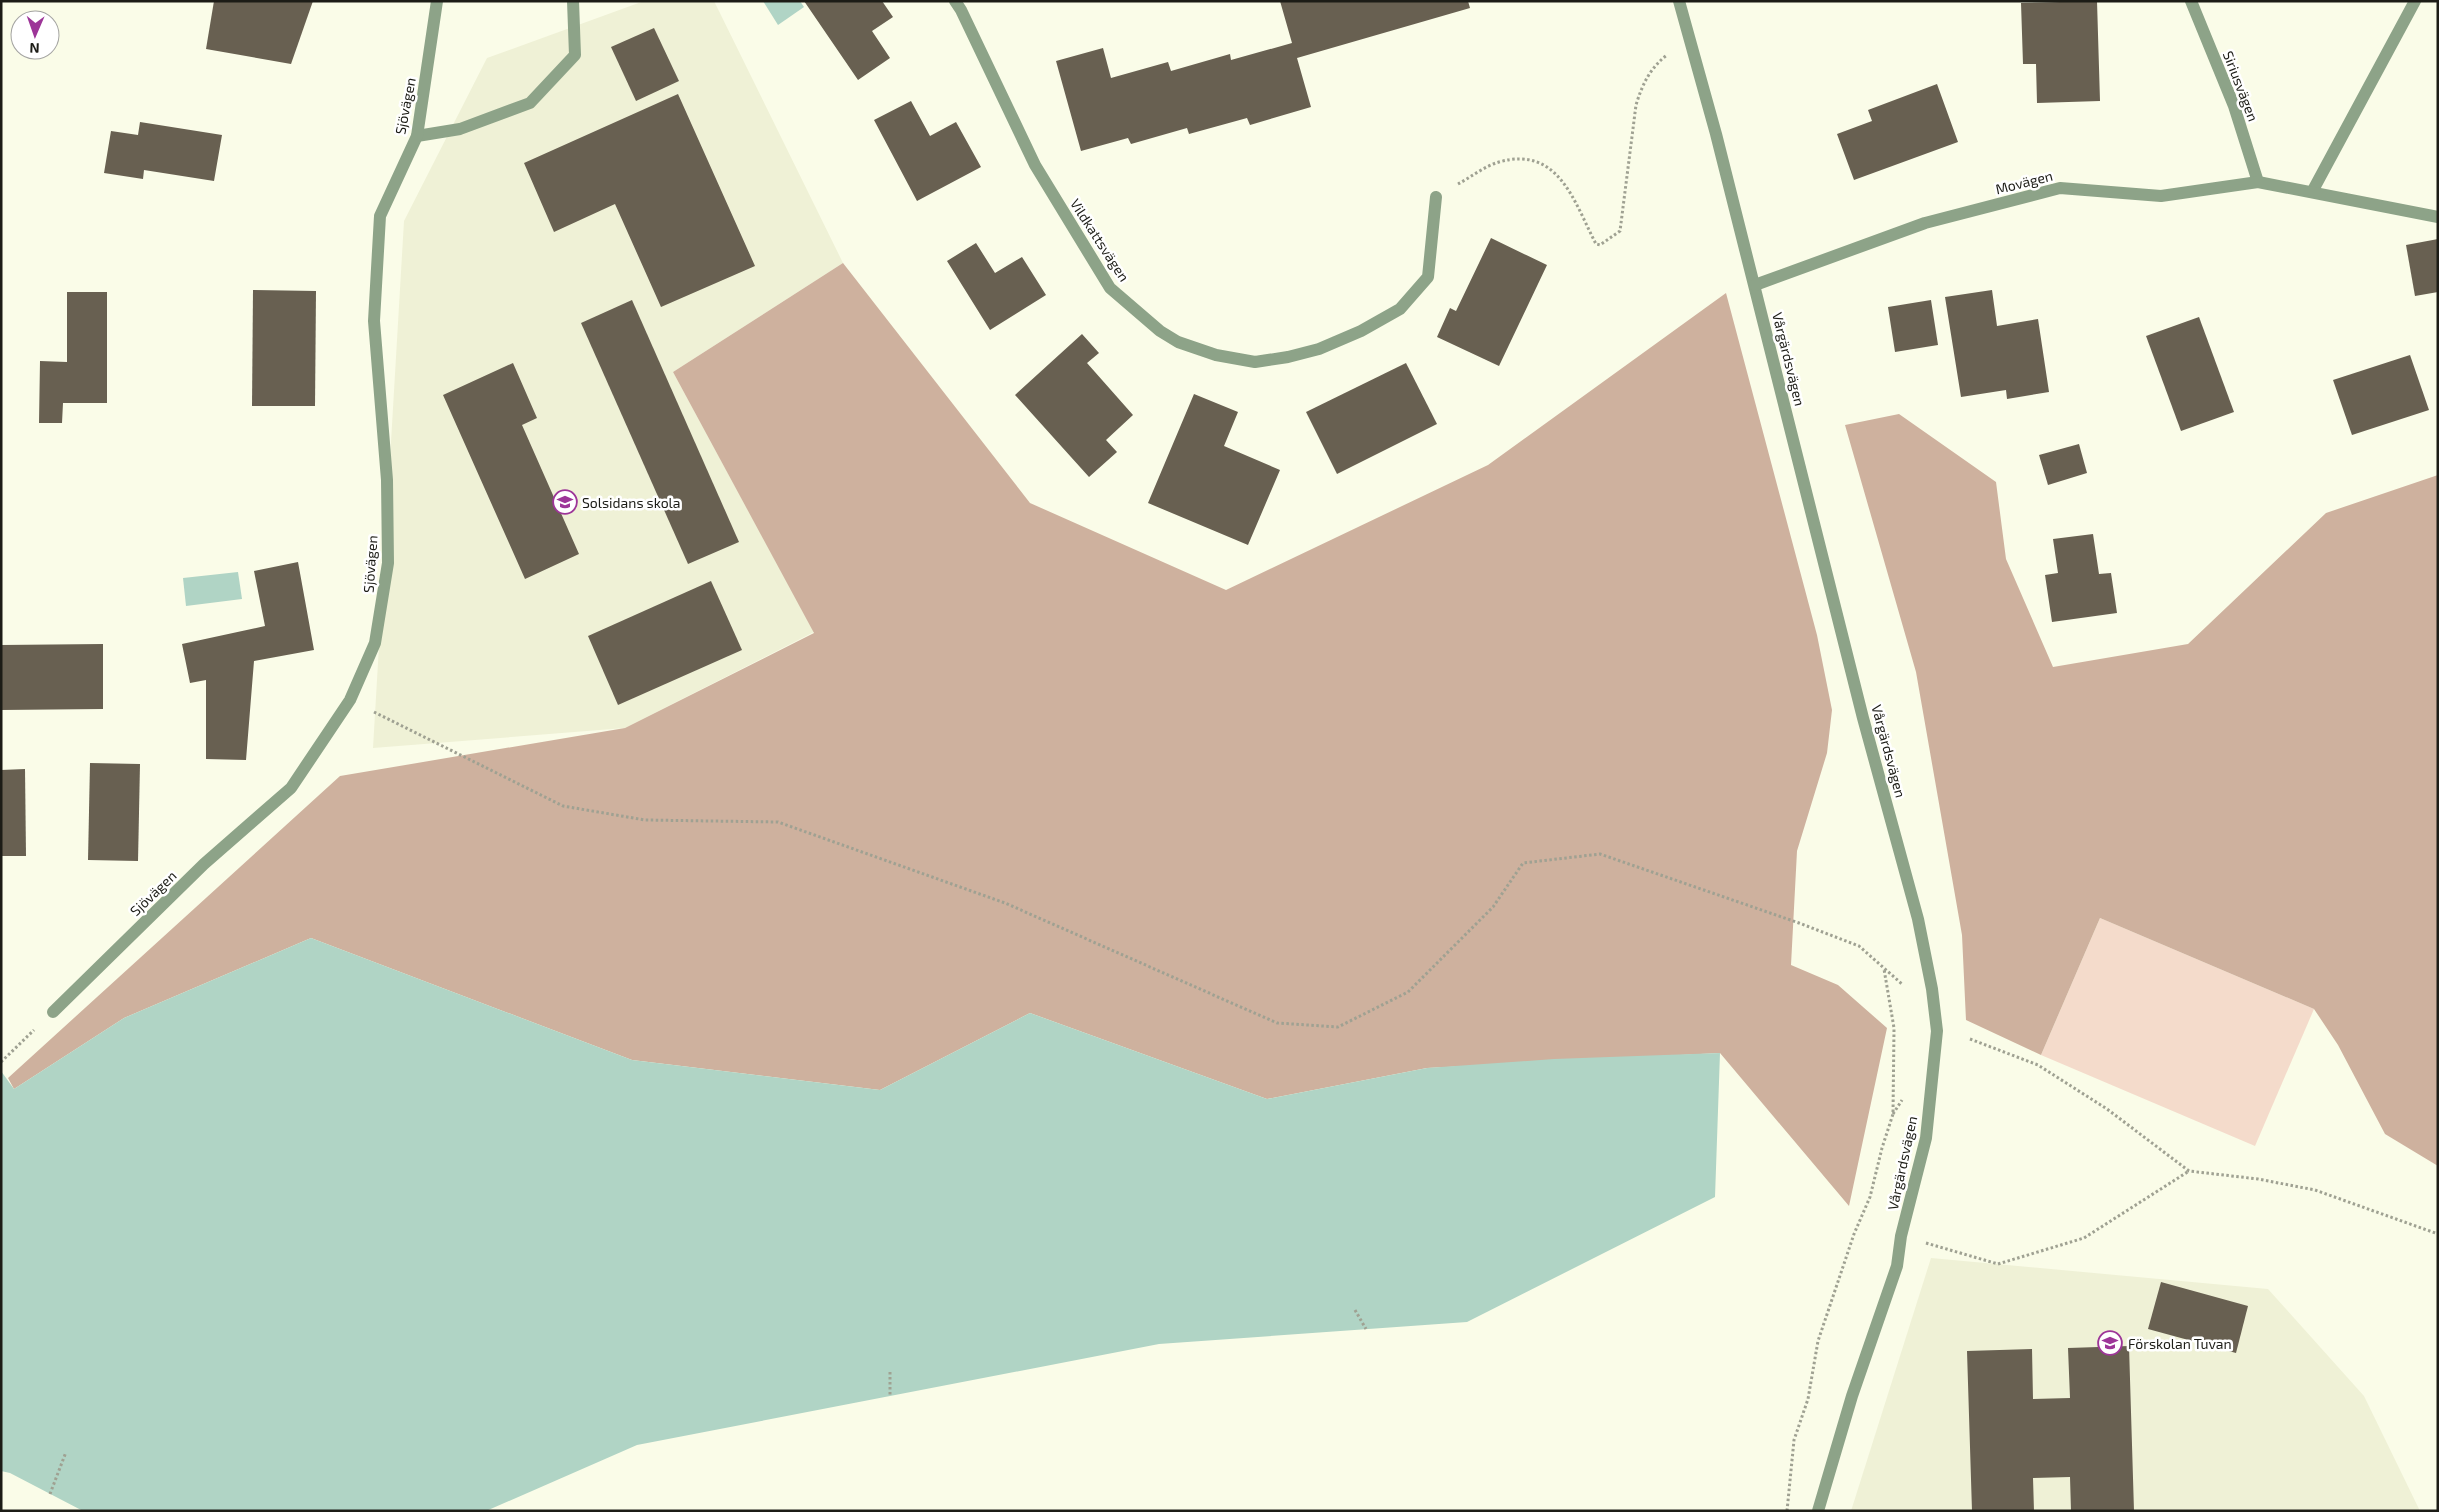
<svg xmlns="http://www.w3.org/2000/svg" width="2439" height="1512" font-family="'Exo 2',sans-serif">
  <rect width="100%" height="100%" fill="#fafce8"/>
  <g fill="#eff1d6">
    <path d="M644,1H714L843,263L673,372L814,632L625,728L373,748L404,221L487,58Z"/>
    <path d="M1931,1258L2268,1289L2364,1396L2420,1511H1851Z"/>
  </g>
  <path fill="#f4dbcb" d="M2100,918L2314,1009L2255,1146L2041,1055Z"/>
  <g fill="#ceb19e">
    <path d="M843,263L1030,503L1226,590L1488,465L1726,293L1817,635L1832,710L1827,753L1797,851L1791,965L1838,985L1887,1028L1849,1206L1720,1053L1427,1068L1267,1099L1030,1013L880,1090L632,1060L311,938L124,1018L14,1089L8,1078L340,776L625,728L814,633L673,372Z"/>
    <path d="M1899,414L1996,482L2006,559L2053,667L2188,644L2326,513L2438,475V1166L2385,1134L2338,1045L2314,1009L2100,918L2041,1055L1966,1020L1962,935L1916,672L1845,425Z"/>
  </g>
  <g fill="#b0d4c5">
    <path d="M763,1H800L804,7L778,25Z"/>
    <path d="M238,572L242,599L186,606L183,578Z"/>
    <path d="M311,938L632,1060L880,1090L1030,1013L1267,1099L1427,1068L1554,1059L1720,1053L1715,1197L1467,1322L1159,1344L637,1445L486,1511H83L10,1473L1,1471V1071L14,1089L124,1018Z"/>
  </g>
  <g fill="#686051">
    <path d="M214,1H313L291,64L206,49Z"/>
    <path d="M804,1H882L893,17L872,31L890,58L858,80Z"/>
    <path d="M1280,1H1468L1470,8L1297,58L1311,107L1250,125L1247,118L1189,134L1187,128L1131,144L1128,138L1081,151L1056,61L1103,48L1111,78L1168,62L1171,71L1230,54L1231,60L1292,43Z"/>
    <path d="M2097,1L2100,101L2037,103L2036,64H2023L2021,3Z"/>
    <path d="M654,28L679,81L636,101L611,47Z"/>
    <path d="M1937,84L1958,142L1854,180L1837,134L1872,121L1868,110Z"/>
    <path d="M678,94L755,266L661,307L615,204L554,232L524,163Z"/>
    <path d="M911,101L930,136L956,122L981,167L917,201L874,120Z"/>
    <path d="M140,122L222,135L214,181L144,170L143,179L104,173L111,131L138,135Z"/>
    <path d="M1491,238L1547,265L1499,366L1437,337L1450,308L1456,311Z"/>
    <path d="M2438,239V292L2415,296L2406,245Z"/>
    <path d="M976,243L995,273L1022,257L1046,295L990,330L947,261Z"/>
    <path d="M253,290L316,291L315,406H252Z"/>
    <path d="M1992,290L1997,326L2038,319L2049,392L2007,399L2006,390L1961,397L1945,297Z"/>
    <path d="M67,292H107V403H63L62,423H39L40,361L67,362Z"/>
    <path d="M632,300L739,542L688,564L581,323Z"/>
    <path d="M1931,300L1938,345L1895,352L1888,307Z"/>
    <path d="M2199,317L2234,412L2181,431L2146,336Z"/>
    <path d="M1082,334L1099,353L1087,363L1133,415L1106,440L1117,452L1089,477L1015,395Z"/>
    <path d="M2410,355L2429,410L2352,435L2333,380Z"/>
    <path d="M513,363L537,418L522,425L579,554L525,579L443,395Z"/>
    <path d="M1406,363L1437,424L1337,474L1306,412Z"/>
    <path d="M1194,394L1238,412L1224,446L1280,470L1248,545L1148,503Z"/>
    <path d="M2079,444L2087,473L2048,485L2039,455Z"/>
    <path d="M2093,534L2099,574L2111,573L2117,613L2052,622L2045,575L2058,573L2053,539Z"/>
    <path d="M298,562L314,650L254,661L246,760L206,759V680L190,683L182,644L265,626L254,571Z"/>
    <path d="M711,581L742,650L618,705L588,636Z"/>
    <path d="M103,644V709L1,710V645Z"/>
    <path d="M90,763L140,764L138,861L88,860Z"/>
    <path d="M25,769L26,856H1V770Z"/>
    <path d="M2161,1282L2248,1306L2236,1353L2148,1329Z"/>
    <path d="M2129,1346L2134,1511H2071L2070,1477L2033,1478L2034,1511H1972L1967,1351L2032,1349L2033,1399L2070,1398L2068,1348Z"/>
  </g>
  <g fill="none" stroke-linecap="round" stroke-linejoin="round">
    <g stroke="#9fa192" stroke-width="3" stroke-dasharray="2.5 2.5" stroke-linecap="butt">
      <path d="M1458,184C1471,177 1485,166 1499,162C1559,145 1574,202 1596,244L1600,245L1620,231L1636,105C1642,85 1650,68 1667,55"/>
      <path d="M374,712L563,806L645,820L778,822L1005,903L1277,1023L1338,1027L1408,992L1493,907L1523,863L1600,854L1799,923L1859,946L1902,984"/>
      <path d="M1970,1039L2038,1065L2107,1109L2189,1171L2258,1179L2315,1190L2438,1234"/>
      <path d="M1,1062L34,1030"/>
      <path d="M1893,1114L1902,1100"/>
      <path d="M1926,1243L1998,1264L2084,1238L2189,1171"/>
      <path d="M1355,1310L1366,1329"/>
      <path d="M890,1372V1396"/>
      <path d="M50,1494L66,1452"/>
      <path d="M1787,1511L1794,1440L1808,1399L1818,1341L1854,1234L1870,1197L1882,1148L1893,1114L1894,1028L1884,969"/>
    </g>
    <g stroke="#8da388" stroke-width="12">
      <path d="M955,1L961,10L1035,165L1110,288L1160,331L1178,342L1216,355L1255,362L1288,357L1319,349L1361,331L1400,309L1428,277L1436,197"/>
      <path d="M1679,1L1716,134L1863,718L1918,919L1932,989L1937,1031L1926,1138L1901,1236L1897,1266L1852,1396L1818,1511"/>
      <path d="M2191,1L2234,106L2258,182"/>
      <path d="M417,136L460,129L530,103L575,55L573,1"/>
      <path d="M2312,192L2415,1"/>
      <path d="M1755,285L1925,223L2060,188L2161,196L2258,182L2438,217"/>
      <path d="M53,1012L204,864L291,788L350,700L375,643L388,563L387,480L374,321L380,216L417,136L437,1"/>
    </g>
  </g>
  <defs>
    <g id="school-ring" transform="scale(1.25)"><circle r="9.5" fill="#fff" stroke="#9d3598" stroke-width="1.5"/><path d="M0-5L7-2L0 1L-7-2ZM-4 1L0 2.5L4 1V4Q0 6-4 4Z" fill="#9d3598"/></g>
  </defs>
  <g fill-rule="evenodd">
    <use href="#school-ring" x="565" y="502"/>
    <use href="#school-ring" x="2110" y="1343"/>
  </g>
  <g text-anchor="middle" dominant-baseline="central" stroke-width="5" stroke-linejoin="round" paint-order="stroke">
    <g font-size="14" fill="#1c1c16" stroke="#fff">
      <text transform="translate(2241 86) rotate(69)">Siriusvägen</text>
      <text transform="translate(405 106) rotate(-79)">Sjövägen</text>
      <text transform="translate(2024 182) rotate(-14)">Movägen</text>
      <text transform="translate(1100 240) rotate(57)">Vildkattsvägen</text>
      <text transform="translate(1789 359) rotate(76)">Vårgärdsvägen</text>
      <text transform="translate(370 564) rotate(-86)">Sjövägen</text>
      <text transform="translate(1889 751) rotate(75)">Vårgärdsvägen</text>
      <text transform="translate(153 893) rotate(-44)">Sjövägen</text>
      <text transform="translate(1902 1163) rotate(-78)">Vårgärdsvägen</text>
    </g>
    <g font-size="14" fill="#1c1c16" stroke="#fff" text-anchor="start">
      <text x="582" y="502">Solsidans skola</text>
      <text x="2128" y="1343">Förskolan Tuvan</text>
    </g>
  </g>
  <rect width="2439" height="1512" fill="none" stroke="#1c1c16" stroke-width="5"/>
  <g transform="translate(35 35) rotate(182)"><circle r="24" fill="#ffffff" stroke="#a4a4a2"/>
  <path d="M0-4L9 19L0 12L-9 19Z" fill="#9d3598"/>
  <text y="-8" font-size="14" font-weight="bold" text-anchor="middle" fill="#1c1c16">N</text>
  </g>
</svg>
